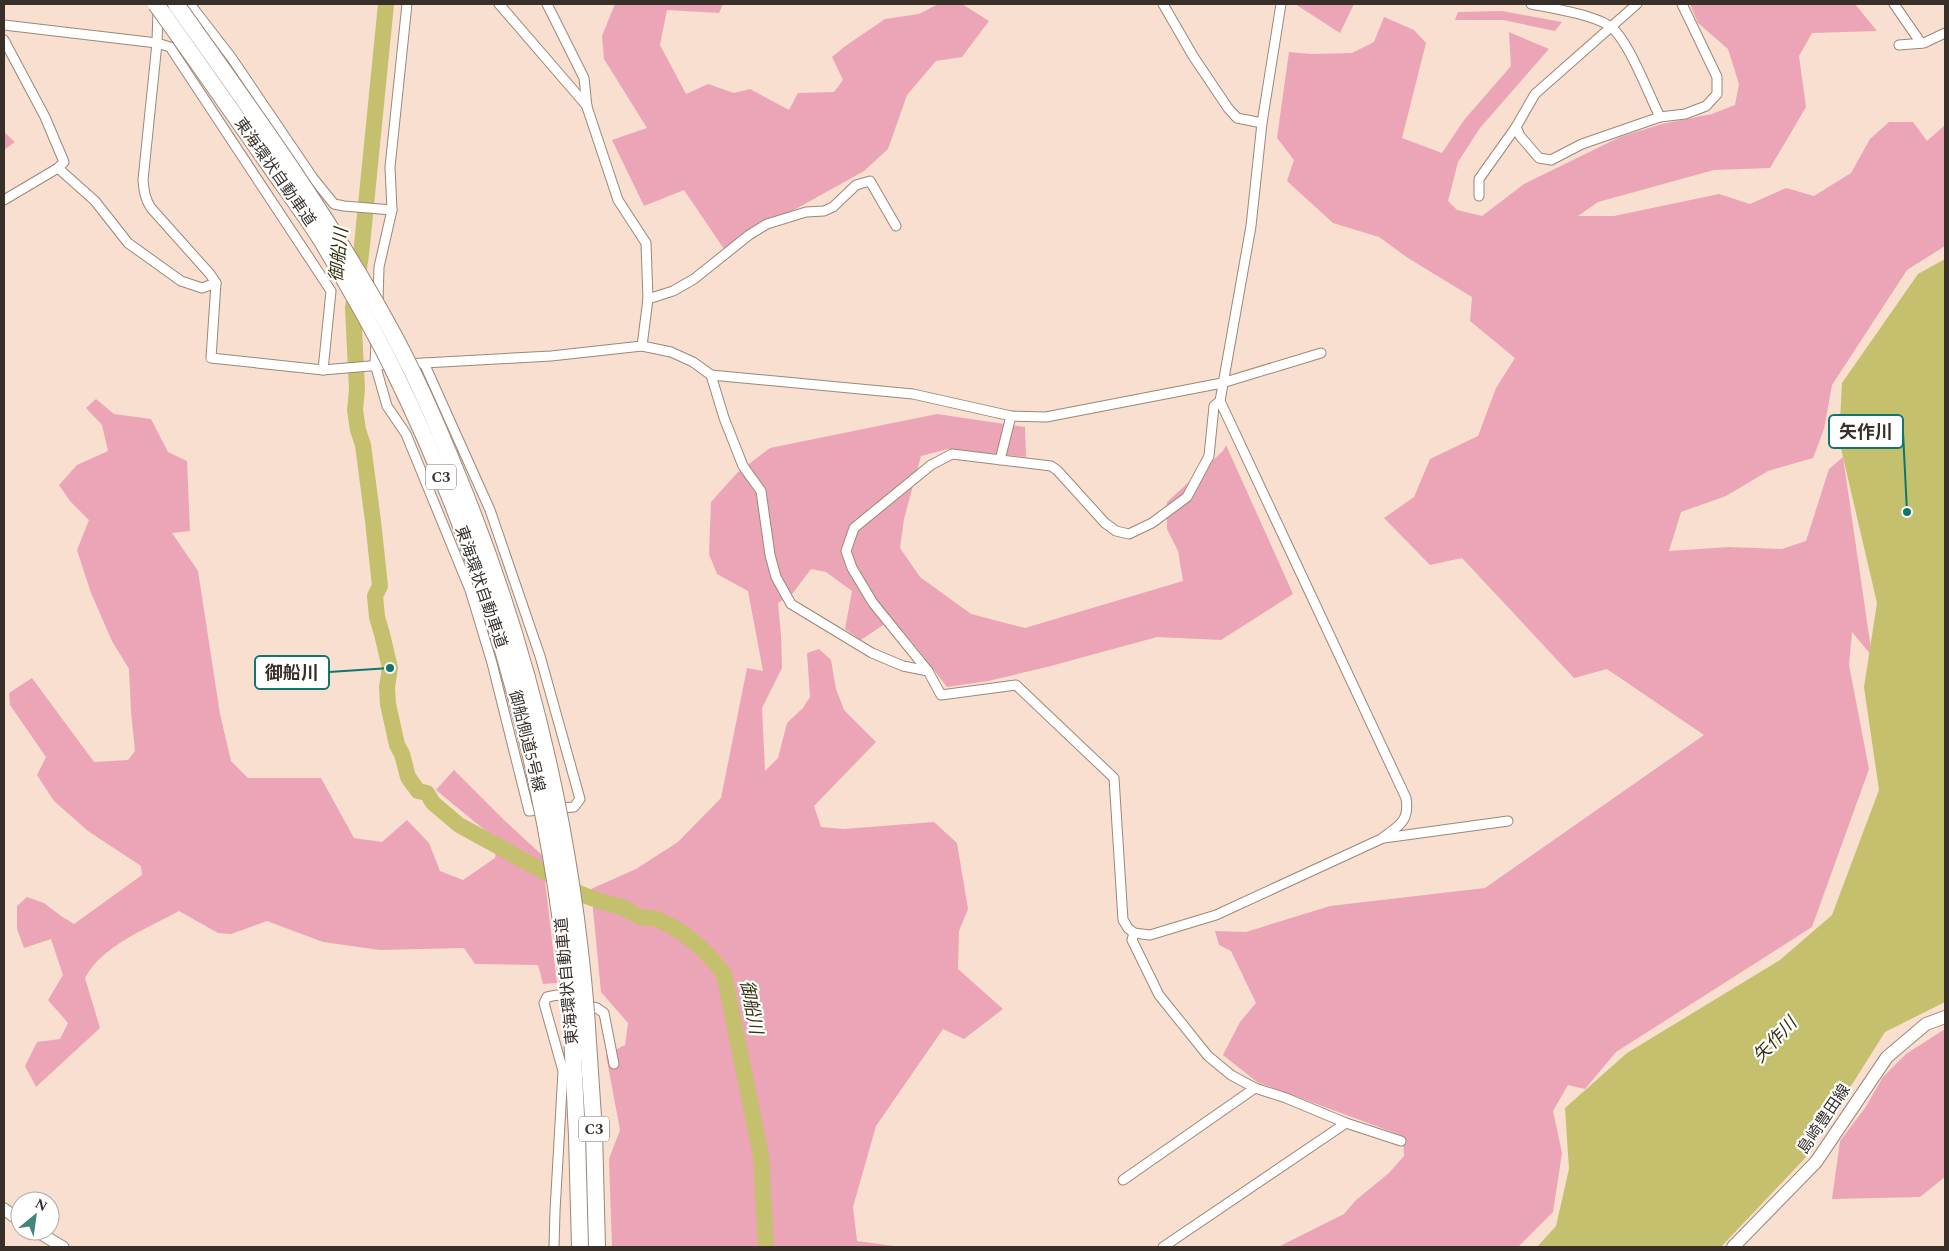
<svg xmlns="http://www.w3.org/2000/svg" width="1949" height="1251" font-family="Spectral,'Noto Sans JP',serif">
  <rect width="100%" height="100%" fill="#f8dfcf"/>
  <g fill="#eca5b6">
    <path d="M615,4H723L719,13L667,10L660,45L686,94L708,84L734,93L750,89L789,110L798,93L834,92L843,80L832,57L844,47L885,19L919,14L938,4H962L989,21L962,57L936,61L907,95L888,149L864,171L724,249L684,190L644,206L612,140L647,128L604,59L602,36Z"/>
    <path d="M1295,4H1354L1340,33Z"/>
    <path d="M1690,4H1855L1877,31L1812,33L1799,56L1806,107L1770,168L1714,170L1598,202L1578,216H1614L1719,194L1750,204L1786,188L1814,196L1851,173L1870,139L1889,122H1913L1927,141L1945,125V246L1907,270L1832,385L1824,429L1813,458L1768,471L1726,496L1681,512L1669,551L1729,547L1782,549L1806,541L1829,469L1843,457L1872,656L1852,632L1849,665L1869,769L1812,927L1616,1052L1585,1089L1568,1085L1553,1111L1562,1153L1553,1212L1518,1247H1278L1344,1214L1356,1200L1389,1173L1404,1156L1403,1136L1257,1082L1223,1055L1240,1022L1256,1003L1231,951L1219,945L1215,931L1246,932L1330,906L1485,888L1704,735L1607,669L1574,678L1462,558L1430,565L1384,518L1414,497L1430,459L1478,436L1496,388L1515,358L1470,321L1472,297L1408,258L1379,237L1333,223L1287,181L1294,160L1277,138L1289,52L1311,54L1352,53L1374,42L1384,17L1414,30L1426,43L1402,138L1442,153L1464,120L1511,66L1509,32L1549,49L1480,128L1458,162L1448,201L1457,210L1482,216L1524,184L1620,137L1662,124L1712,114L1735,105L1739,84L1728,49L1698,23Z"/>
    <path d="M1502,11L1562,22L1555,31L1503,20H1455L1458,12Z"/>
    <path d="M4,132L15,142L4,150Z"/>
    <path d="M96,399L114,414L151,419L168,452L187,461L190,531L172,533L198,571L220,714L231,761L248,778H321L354,838L382,842L407,820L429,843L440,871L463,880L495,858L498,841L436,790L454,770L504,820L542,855L557,983L543,984L538,965L475,964L464,948L380,950L323,942L267,921L231,934L218,933L179,911C148,928 101,946 85,978L100,1028L36,1087L25,1066L37,1042L60,1039L68,1023L48,1000L63,975L51,939L24,948L17,929V906L27,897L44,903L61,916L74,924L142,875L141,866L88,831L54,801L37,775L46,757L10,705L9,693L32,678L94,762L128,760L135,751L131,712L129,669L112,641L91,593L77,550L89,520L70,501L59,485L77,465L108,451L102,425L86,408Z"/>
    <path d="M937,414L1025,427L1026,457L948,449L921,456L904,519L900,548L920,577L971,614L1025,628L1183,581L1178,551L1167,529V502L1223,451L1226,445L1293,594L1221,640L1157,637L1047,667L988,681L947,687L917,648L892,619L861,640L845,629L852,591L826,572L811,569L793,593L778,603L781,635L782,668L762,708L765,771L778,758L787,723L803,708L810,697L807,653L819,649L831,660L836,689L844,710L876,742L814,806L821,827L844,829L934,822L957,843L968,909L959,931L958,969L1003,1009L964,1039L943,1029L876,1126L853,1207L857,1241L901,1247H612L609,1159L620,1130L606,1055L625,1045L628,1023L601,992L591,889L636,869L678,842L721,798L747,668L763,671L748,591L717,574L709,554L711,502L737,473L770,448Z"/>
    <path d="M1945,1029V1177L1920,1197L1832,1199L1840,1141L1865,1108L1883,1077L1906,1054Z"/>
  </g>
  <path fill="#c4c06d" d="M1945,259V1002L1885,1032L1807,1156L1721,1247H1537L1556,1226L1569,1169L1565,1108L1627,1053L1780,960L1832,915L1879,790L1864,687L1877,603L1839,440L1842,383L1918,274Z"/>
  <g fill="none" stroke-linecap="round" stroke-linejoin="round">
    <path stroke="#c4c06d" stroke-width="16" d="M386,4L361,255L353,308L357,390L355,410L358,430L363,445L373,521L380,586L375,596L377,617L382,634L390,668L387,687L388,704L397,745L402,754L408,777L418,791L427,793L433,803L459,825L552,876C569,892 597,901 621,907C628,909 634,915 641,917C645,919 649,917 653,918C656,918 660,921 663,922C689,934 707,952 724,974L761,1156L766,1247"/>
    <g stroke="#9d8778" stroke-width="11">
      <g id="minor">
        <path d="M190,4L231,57L313,178L334,204L344,206L392,210"/>
        <path d="M499,4L587,106"/>
        <path d="M547,4L584,78L587,107L618,200L646,243L648,299L642,346"/>
        <path d="M1163,4L1193,56L1228,108L1237,118L1262,123"/>
        <path d="M1531,4C1551,8 1597,15 1612,28C1629,42 1649,95 1660,117"/>
        <path d="M1637,4L1535,94L1516,127L1520,136L1539,158L1551,160L1582,144L1660,117L1685,114L1706,106L1717,94V77L1682,4"/>
        <path d="M1894,4L1921,43"/>
        <path d="M158,9L157,43L143,180C144,191 145,199 151,208L210,274L216,283L211,358L323,370L393,364"/>
        <path d="M4,25L157,43L170,47L331,291L323,370"/>
        <path d="M4,40L45,117L64,162L58,168L4,200"/>
        <path d="M1899,45L1924,43L1945,33"/>
        <path d="M58,168L95,201L128,243L181,281L202,288L216,283"/>
        <path d="M1479,196V179L1516,127"/>
        <path d="M648,299L673,291L694,279L749,235L767,224L806,212L824,211L833,207L856,185L870,181L896,226"/>
        <path d="M378,302L379,267L392,210L390,167L407,4"/>
        <path d="M376,342L375,364L387,406L406,434L470,590L492,663L529,811L574,807L580,799L540,656L490,510L424,363"/>
        <path d="M406,364L551,356L642,346L671,352L693,362L711,375L913,394L1011,416L1046,417L1222,383L1321,353"/>
        <path d="M711,375L724,418L743,466L761,491L770,555L776,577L791,604L872,653L903,666L928,671"/>
        <path d="M1220,401L1214,406L1209,456L1187,497L1152,523L1129,534L1116,531L1105,523L1057,470L1051,466L952,454L931,465L854,528L846,551L852,568L873,603L928,671L941,695L1016,685L1114,778L1123,920L1128,928L1134,933L1150,935L1216,915L1381,839C1398,826 1410,822 1406,798L1220,401L1251,226L1262,123L1281,4"/>
        <path d="M1000,460L1011,416"/>
        <path d="M1384,838L1508,821"/>
        <path d="M1134,933L1132,940L1159,995L1208,1056L1231,1075L1255,1088L1286,1098L1346,1123L1401,1141"/>
        <path d="M583,1004L597,1008L604,1013L614,1064"/>
        <path d="M1123,1180L1255,1088"/>
        <path d="M554,1247L555,1211L563,1071L544,1003L547,997L557,995L571,1000"/>
        <path d="M1163,1247L1346,1123"/>
      </g>
    </g>
    <g stroke="#9d8778" stroke-width="13">
      <g id="tertiary">
        <path d="M4,1209L20,1221"/>
        <path d="M36,1231L63,1247"/>
      </g>
    </g>
    <g stroke="#9d8778" stroke-width="14">
      <path id="secondary" d="M1733,1247L1816,1162L1887,1057L1926,1024L1945,1017"/>
    </g>
    <g stroke="#9d8778" stroke-width="18">
      <g id="motorway">
        <path d="M586,1012L594,1132L597,1247"/>
        <path d="M571,1013L577,1136L580,1247"/>
      </g>
    </g>
    <use href="#minor" stroke="#fff" stroke-width="9"/>
    <use href="#tertiary" stroke="#fff" stroke-width="11"/>
    <use href="#secondary" stroke="#fff" stroke-width="12"/>
    <use href="#motorway" stroke="#fff" stroke-width="16"/>
    <g stroke="#9d8778" stroke-width="18" stroke-linecap="butt">
      <g id="motorway-bridge">
        <path d="M156,4C194,57 231,110 268,163C286,189 305,214 322,241C346,282 371,324 392,367C492,570 552,788 571,1013"/>
        <path d="M176,4C250,108 325,211 387,323C415,373 438,426 459,479C529,650 571,828 586,1012"/>
      </g>
    </g>
    <use href="#motorway-bridge" stroke="#fff" stroke-width="16"/>
  </g>
  <g text-anchor="middle" dominant-baseline="central" stroke-width="4.5" stroke-linejoin="round" paint-order="stroke">
    <g fill="#fff" stroke="#746d69" stroke-width="1">
      <rect x="426" y="464.5" width="30" height="25" rx="4"/>
      <rect x="579" y="1116.5" width="30" height="25" rx="4"/>
    </g>
    <g font-size="15" font-weight="bold" fill="#382f29">
      <text x="441" y="477">C3</text>
      <text x="594" y="1129">C3</text>
    </g>
    <g font-size="16" fill="#382f29" stroke="#fff">
      <text transform="translate(275 172) rotate(55)">東海環状自動車道</text>
      <text transform="translate(481 587) rotate(71)">東海環状自動車道</text>
      <text transform="translate(527 741) rotate(76)">御船側道5号線</text>
      <text transform="translate(567 981) rotate(-95)">東海環状自動車道</text>
      <text transform="translate(1824 1119) rotate(-56)">島崎豊田線</text>
    </g>
    <g font-size="18" font-style="italic" fill="#34320d" stroke="#fff">
      <text transform="translate(339 255) rotate(-84)">御船川</text>
      <text transform="translate(751 1007) rotate(79)">御船川</text>
      <text transform="translate(1775 1040) rotate(-47)">矢作川</text>
    </g>
  </g>
  <path fill="none" stroke="#0f766e" stroke-width="2" d="M1907 512L1903 432M390 668L329 672"/>
  <g fill="#0f766e" stroke="#fff" stroke-width="2">
    <circle cx="1907" cy="512" r="5"/>
    <circle cx="390" cy="668" r="5"/>
  </g>
  <g fill="#fff" stroke="#0f766e" stroke-width="2">
    <rect x="1829" y="415" width="74" height="33" rx="5"/>
    <rect x="255" y="656" width="74" height="33" rx="5"/>
  </g>
  <g font-size="18" text-anchor="middle" font-weight="bold" fill="#382f29">
    <text x="1866" y="438">矢作川</text>
    <text x="292" y="679">御船川</text>
  </g>
  <rect width="1949" height="1251" fill="none" stroke="#382f29" stroke-width="10"/>
  <g transform="translate(35 1216) rotate(29)"><circle r="24" fill="#ffffff" stroke="#afaca9"/>
  <path d="M0-4L9 19L0 12L-9 19Z" fill="#41867c"/>
  <text y="-8" font-size="14" font-weight="bold" text-anchor="middle" fill="#382f29">N</text>
  </g>
</svg>
